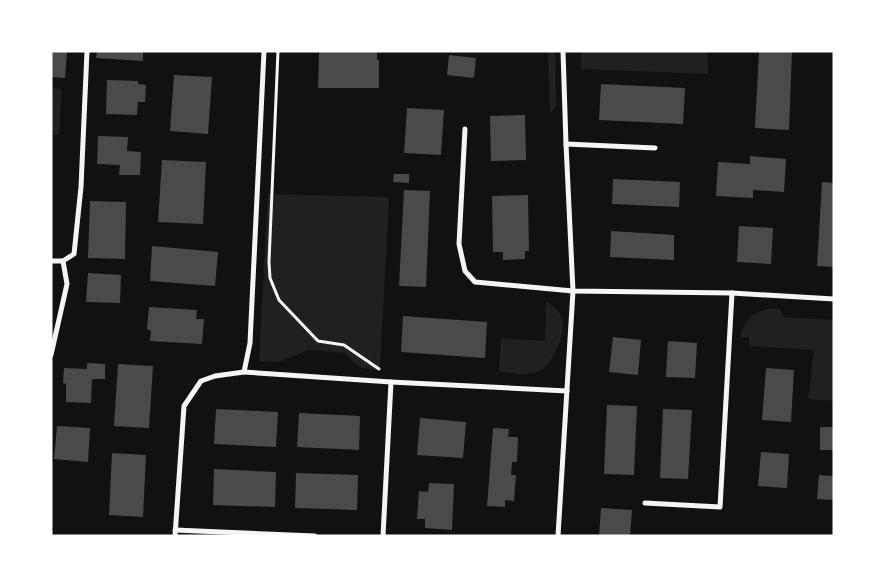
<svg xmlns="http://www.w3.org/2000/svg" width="885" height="587" font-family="Figtree,sans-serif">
  <rect width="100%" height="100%" fill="#111"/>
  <g fill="#202020">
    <path d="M548,51H555L556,107L550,113Z"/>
    <path d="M581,51H707L708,74L581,69Z"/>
    <path d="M51,88L62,89L59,135H51Z"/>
    <path d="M268,194L389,197L380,370C360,369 359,368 345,353L308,350L278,362L259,361Z"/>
    <path d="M546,301C550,304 555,308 558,311C571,328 553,368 534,373C525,376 508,373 499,371L501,338L545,341Z"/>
    <path d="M769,309H780L783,317L834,320V401L808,399L814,350L750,346L749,337H740C745,320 752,312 769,309Z"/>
  </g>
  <g fill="#4a4a4a">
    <path d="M51,51H67L65,78L51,77Z"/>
    <path d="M97,51H143V61L96,58Z"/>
    <path d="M319,51H377V60H379V88H318Z"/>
    <path d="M759,51H792L789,130L755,128Z"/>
    <path d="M449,55L476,58L474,78L447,75Z"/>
    <path d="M174,75L212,77L208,134L170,131Z"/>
    <path d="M107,80L138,81V84L146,85L145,102H138L137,115L106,114Z"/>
    <path d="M601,84L685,88L683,124L599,120Z"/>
    <path d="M407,108L444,110L441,155L404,153Z"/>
    <path d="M525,115L526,160L491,161L490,116Z"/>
    <path d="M98,136L128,137L127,151L141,152L140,175H119L120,165L97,164Z"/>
    <path d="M750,156L786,159L784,192L753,190V198L716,196L718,162L750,164Z"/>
    <path d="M162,160L206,162L203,224L158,222Z"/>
    <path d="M394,174H409V183L393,182Z"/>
    <path d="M613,179L680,182L679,207L612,204Z"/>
    <path d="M822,182L834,183V267L817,266Z"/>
    <path d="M404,190L430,191L426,287L399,286Z"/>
    <path d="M528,195L529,251H525V259L503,260V252H493L492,196Z"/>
    <path d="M90,201L126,202L125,259L88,258Z"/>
    <path d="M739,226L773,228L771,264L737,262Z"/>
    <path d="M611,231L674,235V260L610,257Z"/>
    <path d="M152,246L218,252L215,286L150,281Z"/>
    <path d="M88,273L121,275L120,303L86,302Z"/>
    <path d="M149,307L197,310L196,319H204L202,344L150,341L151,331L147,329Z"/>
    <path d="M403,316L487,322L485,358L401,352Z"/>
    <path d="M613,337L641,340L638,375L609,372Z"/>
    <path d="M668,341L697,343L695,378L666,377Z"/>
    <path d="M87,363L105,364V379H92L91,403L66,402V384L63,383L64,368L87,369Z"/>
    <path d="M118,364L153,366L149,428L114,426Z"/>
    <path d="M766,368L794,370L791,422L762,420Z"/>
    <path d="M607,405L637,406L634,475L604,474Z"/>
    <path d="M216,409L278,412L276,447L214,444Z"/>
    <path d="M663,409L692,410L688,479L660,478Z"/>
    <path d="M299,413L360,416L359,450L297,447Z"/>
    <path d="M420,418L466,422L463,458L417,455Z"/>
    <path d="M57,426L90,428L88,462L54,459Z"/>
    <rect x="820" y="427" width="14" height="23"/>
    <path d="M493,428L509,429L508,437H518L517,462H512L511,475H516L514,501L505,500V507L487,506Z"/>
    <path d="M761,452L789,454L787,488L758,486Z"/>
    <path d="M112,453L146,455L143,517L109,515Z"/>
    <path d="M214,469L276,472L275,507L213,505Z"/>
    <path d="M296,473L358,475L357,510L295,508Z"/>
    <path d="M819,475L834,476V500L817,499Z"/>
    <path d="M429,483L454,484L452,530L425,528V519H417L419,491L428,492Z"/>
    <path d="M601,508L632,510L630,536H599Z"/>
  </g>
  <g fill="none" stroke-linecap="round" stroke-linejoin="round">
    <path stroke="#f5f5f5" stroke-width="3" d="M278,51L269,262L270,278L279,300L318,341L344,345L379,369"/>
    <g stroke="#f5f5f5" stroke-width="5">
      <path d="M264,51L250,343L244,372L391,382L567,391"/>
      <path d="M465,129L459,244L465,271L475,282L573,291L732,293L834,299"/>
      <path d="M566,144L655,148"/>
      <path d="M51,261H63L74,254L81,187L87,51"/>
      <path d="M51,355L67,284L63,261"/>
      <path d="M645,503L720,507L732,293"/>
      <path d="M175,530L315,536"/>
      <path d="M175,536L184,406L201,381L215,376L244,372"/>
      <path d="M383,536L391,382"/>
      <path d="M558,536L573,291L566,144L563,51"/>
    </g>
  </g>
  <rect width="885" height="587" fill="none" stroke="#ffffff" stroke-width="105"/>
</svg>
